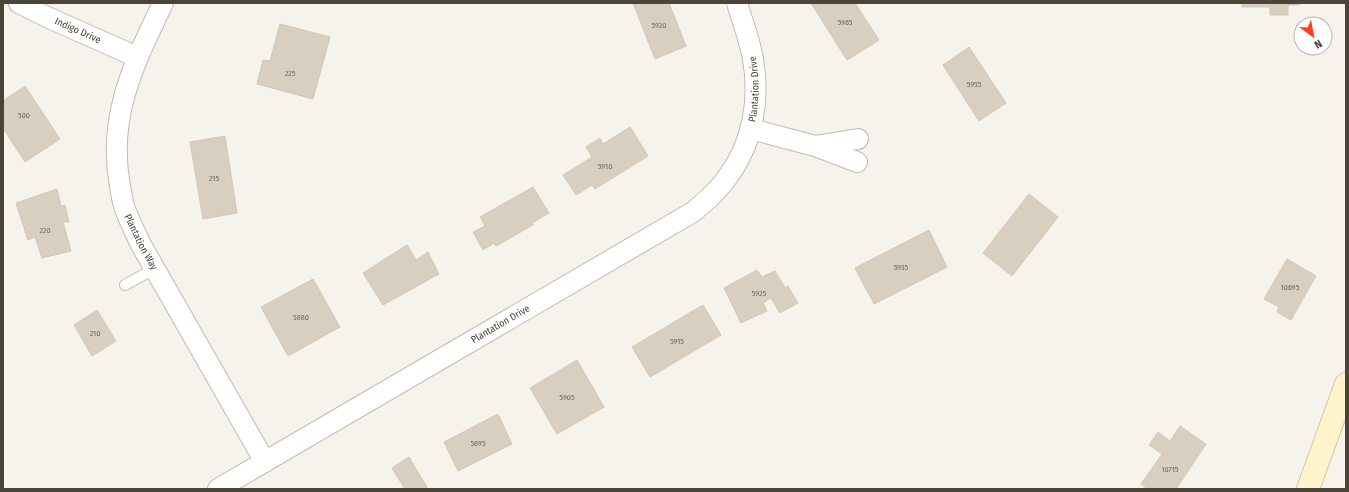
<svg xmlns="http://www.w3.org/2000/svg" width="1349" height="492" font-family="'Fira Sans Condensed',sans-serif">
  <rect width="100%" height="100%" fill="#f6f3ec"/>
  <g fill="#d8cfc1" stroke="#d3c7b4">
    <path d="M633,3H669L686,46L655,59Z"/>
    <path d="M811,3H855L879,40L847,60Z"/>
    <path d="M1242,3H1299V5H1288V15H1270V7H1242Z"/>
    <path d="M280,24L330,37L313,99L257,84L263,60L270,61Z"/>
    <path d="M969,47L1006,103L979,121L943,65Z"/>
    <path d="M25,86L60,139L25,162L3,128V101Z"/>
    <path d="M630,127L648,156L595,189L592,185L576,195L563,175L592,157L586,147L600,138L603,144Z"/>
    <path d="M225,136L237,213L203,219L190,142Z"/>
    <path d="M533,187L549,213L532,223L533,225L496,246L494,243L483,250L473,232L485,226L480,217Z"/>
    <path d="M57,189L61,206L65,205L69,222H63L71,251L42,258L35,237L28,240L16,203Z"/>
    <path d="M1029,194L1058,217L1012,276L983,253Z"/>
    <path d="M929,230L947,267L874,304L855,268Z"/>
    <path d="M407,245L416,260L428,252L439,274L383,305L363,273Z"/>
    <path d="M1287,259L1316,276L1291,320L1277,312L1279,307L1264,299Z"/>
    <path d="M757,270L762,277L775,271L785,288L788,286L798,303L780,313L771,298L763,303L767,311L741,323L724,288Z"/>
    <path d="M313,279L340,327L288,356L261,307Z"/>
    <path d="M703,305L721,335L650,377L632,347Z"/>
    <path d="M97,310L116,341L92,356L74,325Z"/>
    <path d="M577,360L604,407L557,434L530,388Z"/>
    <path d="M498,414L512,444L458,471L444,442Z"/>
    <path d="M1180,426L1206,444L1176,489H1148L1141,484L1162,454L1149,445L1158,432L1170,441Z"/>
    <path d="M409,457L428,489H405L392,468Z"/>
  </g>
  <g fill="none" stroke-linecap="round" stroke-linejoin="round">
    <g stroke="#c2bbae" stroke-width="12">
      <path id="lane" d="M125,285L154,269"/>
    </g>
    <g stroke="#c2bbae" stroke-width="22">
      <g id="street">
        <path id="s1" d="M19,3L47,17L137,57"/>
        <path id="s2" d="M163,3C134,64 107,116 120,186C121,192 122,200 124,206C128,219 135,231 140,243L265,462"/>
        <path d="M751,129L815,146L857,162"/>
        <path d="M815,146L858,139"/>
        <path id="s3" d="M218,489L693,212C706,201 719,190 729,175C753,142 760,99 753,59C750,40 742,21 737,3"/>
      </g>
    </g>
    <g stroke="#d6c79b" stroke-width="24">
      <path id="secondary" d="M1308,489L1346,384"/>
    </g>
    <use href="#lane" stroke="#fff" stroke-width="10"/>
    <use href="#street" stroke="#fff" stroke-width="20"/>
    <use href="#secondary" stroke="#fff3cd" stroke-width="22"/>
  </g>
  <g text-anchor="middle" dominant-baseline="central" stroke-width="3" stroke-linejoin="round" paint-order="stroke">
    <g font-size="8" fill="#6e675b">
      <text x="845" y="22">5965</text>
      <text x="659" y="25">5920</text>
      <text x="290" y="73">225</text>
      <text x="974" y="84">5955</text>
      <text x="24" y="115">500</text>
      <text x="605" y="166">5910</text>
      <text x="214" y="178">215</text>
      <text x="45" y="230">220</text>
      <text x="901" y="267">5935</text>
      <text x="1290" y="287">10695</text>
      <text x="759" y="293">5925</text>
      <text x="301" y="317">5880</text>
      <text x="95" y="333">210</text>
      <text x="677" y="341">5915</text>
      <text x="567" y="397">5905</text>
      <text x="478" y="443">5895</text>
      <text x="1170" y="469">10715</text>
    </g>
    <g font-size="10" fill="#4b4439" stroke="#fff">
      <text stroke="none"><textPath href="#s1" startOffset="65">Indigo Drive</textPath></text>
      <text stroke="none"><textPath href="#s3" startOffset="693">Plantation Drive</textPath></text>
      <text stroke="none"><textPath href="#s2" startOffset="252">Plantation Way</textPath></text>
      <text stroke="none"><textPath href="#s3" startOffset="327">Plantation Drive</textPath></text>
    </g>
  </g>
  <rect width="1349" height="492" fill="none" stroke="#4b4439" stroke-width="8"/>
  <g transform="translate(1313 36) rotate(148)"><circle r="19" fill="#ffffff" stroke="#b7b4b0"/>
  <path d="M0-3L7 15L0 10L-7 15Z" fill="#fc3f1d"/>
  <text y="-6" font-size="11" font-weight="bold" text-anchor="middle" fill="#4b4439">N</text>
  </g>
</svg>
